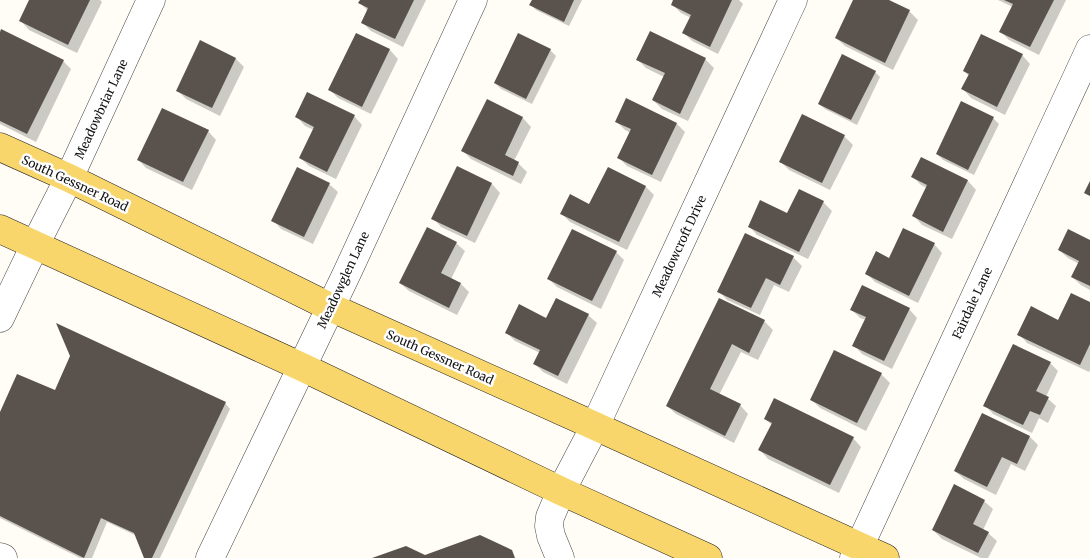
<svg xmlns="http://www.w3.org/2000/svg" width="1090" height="558" font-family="Merriweather,serif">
  <rect width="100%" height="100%" fill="#fffdf5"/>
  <g fill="#0003">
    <path d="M31,0H100L102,2L77,53L29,30L21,21Z"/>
    <path d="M361,0H426L403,47L371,31L362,22L368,11L360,3Z"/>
    <path d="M533,0H582L569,26L536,10L531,5Z"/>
    <path d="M674,0H739L743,4L718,54L692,41L684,33L691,18L681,13L672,4Z"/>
    <path d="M855,0H886L909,11L918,20L893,70L845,46L836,38Z"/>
    <path d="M998,0H1066L1039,55L1009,40L1001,32L1013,7Z"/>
    <path d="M651,33L706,60L714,68L688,121L662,109L653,100L664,77L646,68L638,60Z"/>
    <path d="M0,34L63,61L71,69L36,142L0,124Z"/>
    <path d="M357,34L390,50L398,59L371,114L338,98L330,90Z"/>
    <path d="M201,42L236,59L244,67L220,116L186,99L177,90Z"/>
    <path d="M550,50L556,56L532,104L501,89L495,83Z"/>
    <path d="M1022,55L1030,64L1005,115L971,98L963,89L969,76L964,71Z"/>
    <path d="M875,72L880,77L857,125L825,109L819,104Z"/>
    <path d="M627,100L677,124L685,132L661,182L627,166L619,158L631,133L625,130L616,121Z"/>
    <path d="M487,101L523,118L531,127L514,161L518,163L527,172L521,184L471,159L463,151Z"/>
    <path d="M962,103L993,118L999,124L974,175L943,160L937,154Z"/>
    <path d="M354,116L362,125L336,179L309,166L300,158L314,130L305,126L297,117Z"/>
    <path d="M208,131L216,140L192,190L146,168L138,159Z"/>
    <path d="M844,136L853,145L830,190L789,170L781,162Z"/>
    <path d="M922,159L968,181L976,190L952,239L922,225L914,216L927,188L921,185L913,177Z"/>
    <path d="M458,168L492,184L500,193L475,243L441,227L433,218Z"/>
    <path d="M608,168L646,187L654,195L627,250L570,222L562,214L590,205Z"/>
    <path d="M329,184L338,192L313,244L281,229L273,220Z"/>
    <path d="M823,202L832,211L808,259L757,235L749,226Z"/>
    <path d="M1090,241V290L1081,285L1072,277L1079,264L1068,258L1059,250Z"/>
    <path d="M456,243L465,251L451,279L461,284L469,292L457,315L409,291L400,283Z"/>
    <path d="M934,244L942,253L918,303L875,282L867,274L890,259Z"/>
    <path d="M616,252L624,260L601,309L557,287L549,279Z"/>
    <path d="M793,257L802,266L789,292L774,285L760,315L727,300L719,291Z"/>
    <path d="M720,299L764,321L773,330L758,360L741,352L719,395L740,405L748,414L734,443L676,414L667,406Z"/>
    <path d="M1090,303V370L1089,372L1027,343L1019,334L1059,321Z"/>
    <path d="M909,309L917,318L892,369L862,354L854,345L866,320L860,318L852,310Z"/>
    <path d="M588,315L597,323L567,384L543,372L535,364L540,353L515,341L506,332L547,320Z"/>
    <path d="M1050,363L1058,371L1046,397L1056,406L1048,423L1039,418L1032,433L993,414L985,405Z"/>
    <path d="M881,374L890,383L866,431L820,408L812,400Z"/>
    <path d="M55,392L225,403L230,409L160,558H145L137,536L107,522L92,558H80L0,518V415Z"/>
    <path d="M983,414L1030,437L1038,445L1025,471L1011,464L996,495L964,479L955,471Z"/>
    <path d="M765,419L853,438L861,447L839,493L768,459L760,450L772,425Z"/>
    <path d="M984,501L993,509L983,530L988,533L997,541L988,558H981L942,539L933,530Z"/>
  </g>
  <g fill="#5a524d">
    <path d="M29,0H90L68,45L19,21Z"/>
    <path d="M360,0H414L395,39L361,23L368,8L358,3Z"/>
    <path d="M532,0H574L564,22L529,5Z"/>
    <path d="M673,0H732L710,47L682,33L691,15L671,5Z"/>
    <path d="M853,0H889L910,10L885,63L835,38Z"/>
    <path d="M1004,0H1054L1030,47L999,32L1013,4Z"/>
    <path d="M1,29L64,60L27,134L0,121V32Z"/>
    <path d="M650,31L706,58L680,114L652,100L665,73L636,60Z"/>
    <path d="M356,33L390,49L362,107L328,90Z"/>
    <path d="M518,33L551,49L526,99L494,83Z"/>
    <path d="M981,34L1023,54L997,107L961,89L969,74L963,71Z"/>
    <path d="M200,40L236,58L212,108L176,91Z"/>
    <path d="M842,54L876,71L851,120L818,104Z"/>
    <path d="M307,92L355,115L327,172L299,158L314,127L295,117Z"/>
    <path d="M626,98L677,123L652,175L617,158L631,129L615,122Z"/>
    <path d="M487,99L523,117L505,155L519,162L513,176L461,151Z"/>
    <path d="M961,101L994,117L968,170L936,154Z"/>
    <path d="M162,108L209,130L183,182L137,160Z"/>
    <path d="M802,114L845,135L822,183L779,162Z"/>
    <path d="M921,157L968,180L943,232L912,216L927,185L911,177Z"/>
    <path d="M457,166L492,183L467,236L431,219Z"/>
    <path d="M297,167L330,183L304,237L271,221Z"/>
    <path d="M608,167L646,186L619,242L560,214L570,194L589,204Z"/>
    <path d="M1090,181V196L1084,193Z"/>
    <path d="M799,189L824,201L799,252L748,227L760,200L787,213Z"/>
    <path d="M427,227L457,242L441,273L461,283L449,308L399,283Z"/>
    <path d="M903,228L935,243L909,296L865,274L876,251L889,258Z"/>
    <path d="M572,229L617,251L592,301L547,279Z"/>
    <path d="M1068,229L1090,240V286L1071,277L1079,261L1058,250Z"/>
    <path d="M745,233L794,256L780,285L766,278L751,308L717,292Z"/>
    <path d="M862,285L910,308L884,361L852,346L866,317L850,310Z"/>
    <path d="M1071,293L1090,302V344L1080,365L1017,335L1031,306L1058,320Z"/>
    <path d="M556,298L589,314L558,376L533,364L540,350L505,333L519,304L546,318Z"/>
    <path d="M719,298L765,320L749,353L732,344L710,389L741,404L725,436L666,406Z"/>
    <path d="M56,323L226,402L152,558H144L134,533L101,518L84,558L0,516V412L17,374L55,390L70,356Z"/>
    <path d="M1013,344L1051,362L1036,391L1049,397L1040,415L1030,411L1023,425L983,406Z"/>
    <path d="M834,350L882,373L857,423L810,400Z"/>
    <path d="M774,398L854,437L830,485L758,450L772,423L764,419Z"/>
    <path d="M982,413L1030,436L1017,464L1002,457L987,487L954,471Z"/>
    <path d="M954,484L985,500L973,524L989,532L978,553L932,530Z"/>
    <path d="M480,535L512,550L515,558H372L406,546L425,555Z"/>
  </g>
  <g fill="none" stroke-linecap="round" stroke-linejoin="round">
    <g stroke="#444" stroke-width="29">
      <g id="minor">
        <path d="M0,318L35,245L69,178L151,0"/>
        <path d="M0,557L3,558"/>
        <path d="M210,558L347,273L473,0"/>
        <path d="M560,558L551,536L549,526L550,517L561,491L595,426L793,0"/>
        <path d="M854,558L1090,49"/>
      </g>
    </g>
    <g stroke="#222" stroke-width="29">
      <g id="major">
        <path d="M0,147L69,178L330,307L595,426L885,558"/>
        <path d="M0,229L302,367L561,491L708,558"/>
      </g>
    </g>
    <use href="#minor" stroke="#fff" stroke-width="28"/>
    <use href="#major" stroke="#f9d66b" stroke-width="28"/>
  </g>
  <g text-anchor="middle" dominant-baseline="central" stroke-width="5" stroke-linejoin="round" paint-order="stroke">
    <g font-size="12" fill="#111" stroke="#fff">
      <text transform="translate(101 109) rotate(-65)">Meadowbriar Lane</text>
      <text transform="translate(75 183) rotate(25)">South Gessner Road</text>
      <text transform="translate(679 246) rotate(-65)">Meadowcroft Drive</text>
      <text transform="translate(343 280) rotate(-65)">Meadowglen Lane</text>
      <text transform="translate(972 303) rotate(-65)">Fairdale Lane</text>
      <text transform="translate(440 357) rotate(24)">South Gessner Road</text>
    </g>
  </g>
</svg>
